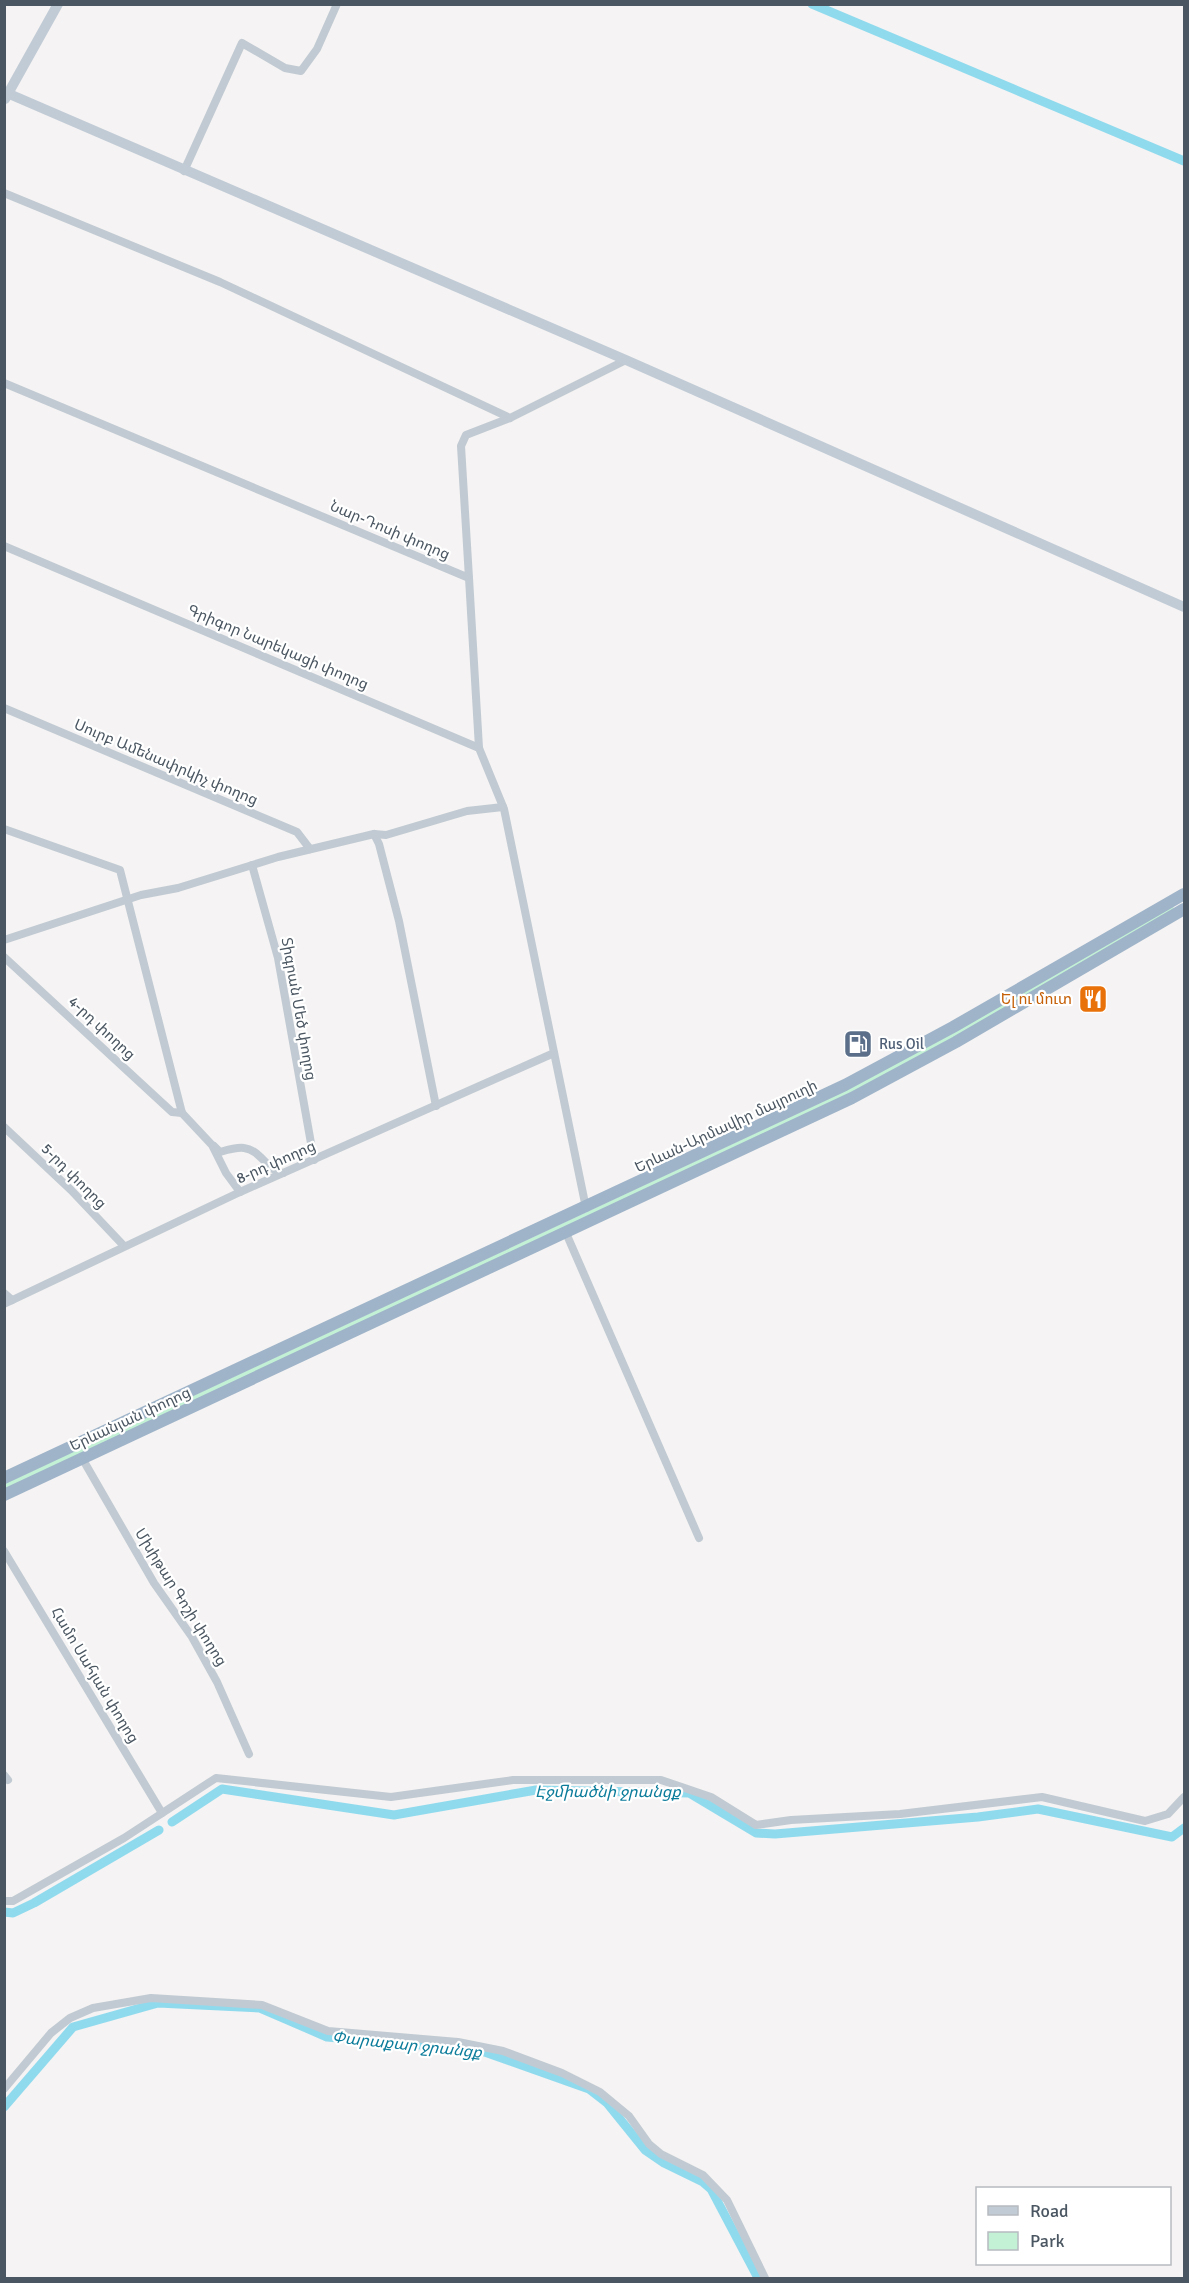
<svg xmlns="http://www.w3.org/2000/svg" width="1189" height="2283" font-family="Signika,'Noto Sans Armenian',sans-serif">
  <rect width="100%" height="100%" fill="#f5f3f3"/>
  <path fill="#c3f1d5" d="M1173,906L1175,911L955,1037L824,1107L5,1489L4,1484L822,1102L953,1033Z"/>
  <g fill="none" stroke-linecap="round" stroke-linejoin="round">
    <g stroke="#90daee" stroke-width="9">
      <path d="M812,4L1184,161"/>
      <path d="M172,1822L222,1789L394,1815L536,1790L689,1793L756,1833L775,1834L978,1817L1038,1809L1172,1837L1184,1828"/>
      <path d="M4,1912L13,1913L34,1903L159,1830"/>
      <path d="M4,2107L73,2027L158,2003L260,2008L327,2037L479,2050L589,2089L607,2103L645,2150L664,2163L703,2182L711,2189L758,2278"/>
    </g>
    <g stroke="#c1cad2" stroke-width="8">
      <path d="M184,171L242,43L285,68L301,71L317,49L337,4"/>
      <path d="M4,193L220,282L510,418"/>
      <path d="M4,383L469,578L461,446L466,435L510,418L626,360"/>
      <path d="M4,546L479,748L504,809L586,1208"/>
      <path d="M469,578L479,748"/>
      <path d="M4,708L297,832L310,849"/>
      <path d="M4,829L120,870L182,1113L212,1145L226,1173L240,1192"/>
      <path d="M374,834L379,844L399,921L436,1106"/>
      <path d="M252,865L278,958L314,1160"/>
      <path d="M4,940L141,895L178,888L278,857L374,834L386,835L467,811L503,807"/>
      <path d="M4,957L172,1112L182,1113"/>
      <path d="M4,1127L71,1190L124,1246"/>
      <path d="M214,1146L220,1152C227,1150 237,1147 244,1148C261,1150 267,1171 283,1173"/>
      <path d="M566,1233L699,1538"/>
      <path d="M4,1293L12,1300"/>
      <path d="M4,1304L240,1192L554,1053"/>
      <path d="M82,1458L154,1583L192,1637L217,1682L249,1754"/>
      <path d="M4,1551L162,1813"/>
      <path d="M4,1775L8,1780"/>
      <path d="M4,1901H13L124,1838L216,1778L391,1797L513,1780H661L711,1797L756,1825L791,1820L900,1814L1042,1797L1145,1821L1168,1814L1184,1797"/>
      <path d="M4,2089L51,2033L70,2018L93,2008L151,1998L262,2005L328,2031L458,2042L503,2051L562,2073L600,2092L629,2116L649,2144L661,2154L703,2175L727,2200L765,2278"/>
    </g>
    <g stroke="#c1cbd6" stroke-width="10">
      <path d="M7,93L626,360L1184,607"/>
      <path d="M5,99L58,4"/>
    </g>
    <g stroke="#9fb4c9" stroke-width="12">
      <path d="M4,1478L845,1085L953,1027L1184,894"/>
      <path d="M4,1495L852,1098L956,1042L1184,909"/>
    </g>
  </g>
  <defs>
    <g id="restaurant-square" transform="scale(1.5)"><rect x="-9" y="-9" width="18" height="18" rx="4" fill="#e8710a" stroke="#fff"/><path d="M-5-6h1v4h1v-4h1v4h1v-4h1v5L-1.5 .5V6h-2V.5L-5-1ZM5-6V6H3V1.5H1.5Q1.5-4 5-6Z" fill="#fff"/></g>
    <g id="fuel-square" transform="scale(1.5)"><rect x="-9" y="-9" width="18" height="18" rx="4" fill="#5c6f8a" stroke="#fff"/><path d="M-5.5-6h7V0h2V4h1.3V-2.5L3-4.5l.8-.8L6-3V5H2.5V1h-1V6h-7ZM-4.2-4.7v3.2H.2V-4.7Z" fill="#fff"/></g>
  </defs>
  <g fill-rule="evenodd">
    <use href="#restaurant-square" x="1093" y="999"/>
    <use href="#fuel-square" x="858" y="1044"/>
  </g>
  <g text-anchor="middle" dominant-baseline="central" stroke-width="4.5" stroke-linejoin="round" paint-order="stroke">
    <g font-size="15" fill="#4a5661" stroke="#fff">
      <text transform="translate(390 530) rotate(23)">Նար-Դոսի փողոց</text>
      <text transform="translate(278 647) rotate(23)">Գրիգոր Նարեկացի փողոց</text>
      <text transform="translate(166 762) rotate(23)">Սուրբ Ամենափրկիչ փողոց</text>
      <text transform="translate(299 1009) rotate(80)">Տիգրան Մեծ փողոց</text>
      <text transform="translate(102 1028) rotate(43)">4-րդ փողոց</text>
      <text transform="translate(726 1126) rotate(-25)">Երևան-Արմավիր մայրուղի</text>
      <text transform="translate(276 1162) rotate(-24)">8-րդ փողոց</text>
      <text transform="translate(74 1176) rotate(45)">5-րդ փողոց</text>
      <text transform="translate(130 1419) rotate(-25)">Երևանյան փողոց</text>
      <text transform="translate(181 1597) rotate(58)">Մխիթար Գոշի փողոց</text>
      <text transform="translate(95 1675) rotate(59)">Համո Սահյան փողոց</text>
    </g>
    <g font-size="15" fill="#c56008" stroke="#fff" text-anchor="end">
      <text x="1072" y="999">Ել ու մուտ</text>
    </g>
    <g font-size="15" fill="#4e5e75" stroke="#fff" text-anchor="start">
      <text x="879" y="1044">Rus Oil</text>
    </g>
    <g font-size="16" font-style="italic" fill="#0c7c9b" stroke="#fff">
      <text x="608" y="1792">Էջմիածնի ջրանցք</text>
      <text transform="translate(407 2045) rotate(6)">Փարաքար ջրանցք</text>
    </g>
  </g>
  <rect width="1189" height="2283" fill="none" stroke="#4a5661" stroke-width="12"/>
  <rect x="976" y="2187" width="195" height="78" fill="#ffffff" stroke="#b7bbc0" stroke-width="1.5"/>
  <rect x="988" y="2206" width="30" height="9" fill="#c1cbd6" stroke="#b7bbc0" stroke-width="1.5"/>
  <text x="1030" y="2217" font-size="18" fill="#4a5661">Road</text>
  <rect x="988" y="2232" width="30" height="18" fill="#c3f1d5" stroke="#b7bbc0" stroke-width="1.5"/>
  <text x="1030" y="2247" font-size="18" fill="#4a5661">Park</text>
</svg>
